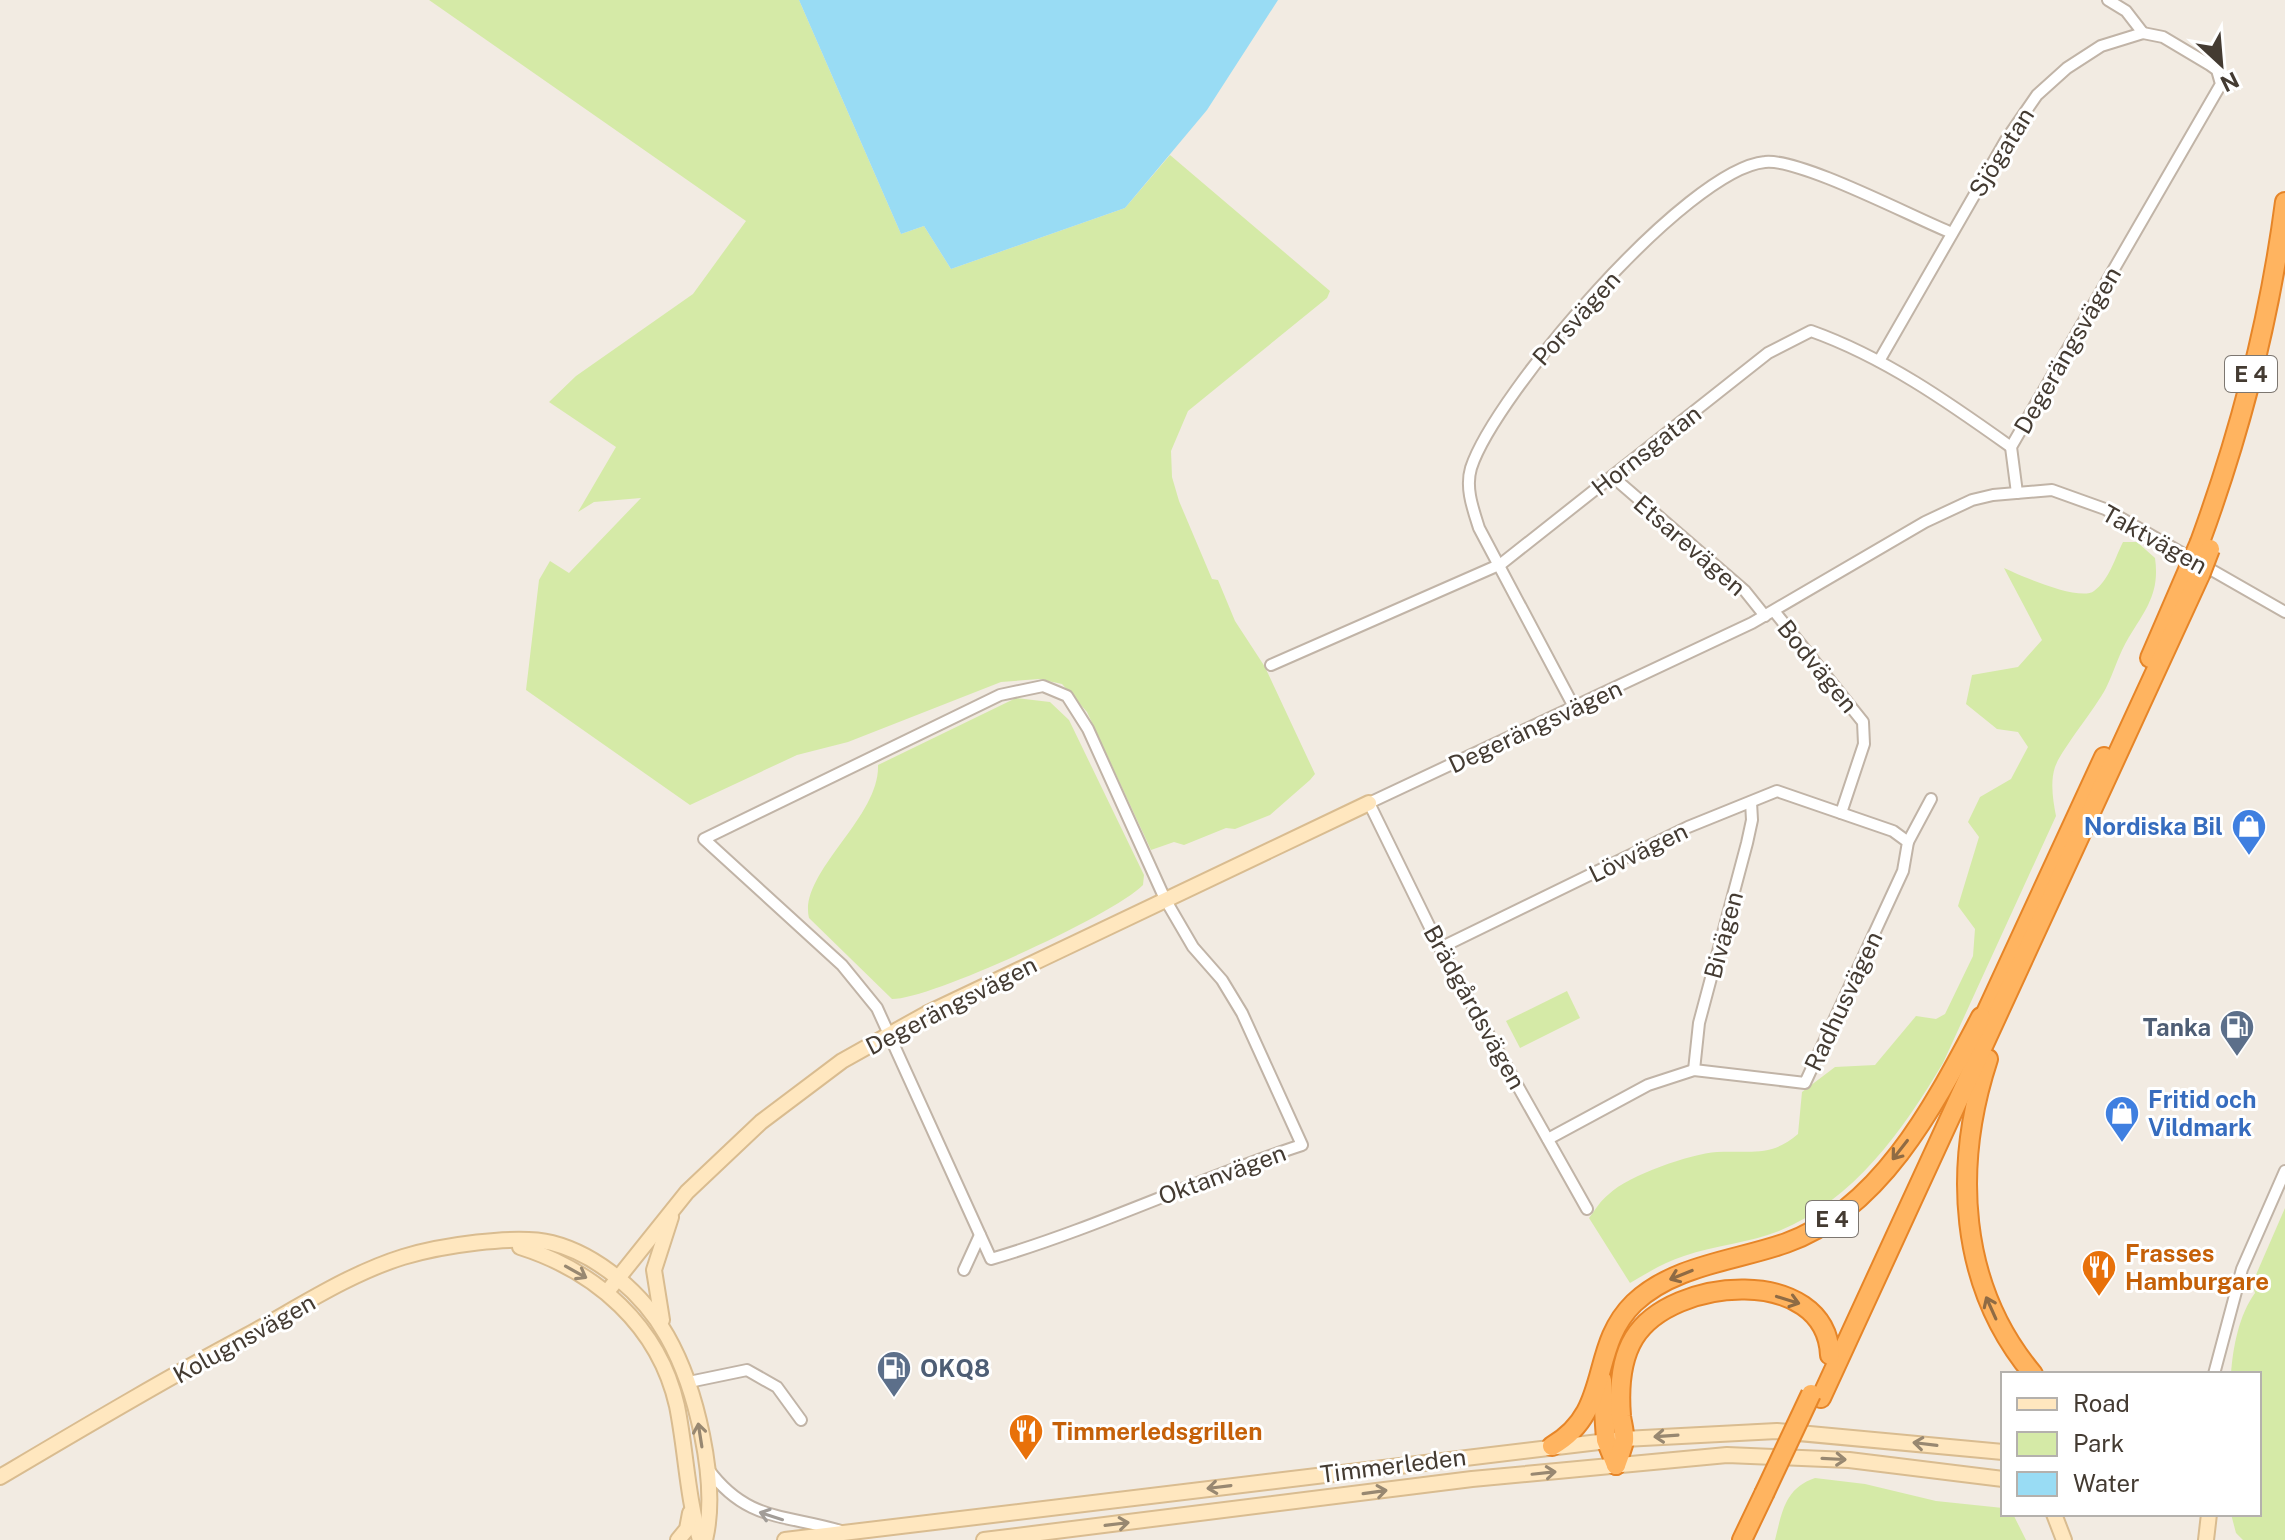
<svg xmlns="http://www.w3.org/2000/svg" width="2285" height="1540" font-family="'Public Sans',sans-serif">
  <rect width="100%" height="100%" fill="#f2ebe2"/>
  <g fill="#d5eaa7">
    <path d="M429,0H799L901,234L924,226L951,269L1125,208L1170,155L1330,291L1327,298L1188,411L1171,451L1172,477L1179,501L1212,579L1218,580L1235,621L1265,667L1315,774L1310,780L1270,815L1235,829L1226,828L1184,845L1174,842L1151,850L1087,712L1062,684L1039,679L1001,682L848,742L797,755L690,805L526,690L539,580L550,561L569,573L641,498L594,502L578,512L616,447L549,402L576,376L693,294L746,221Z"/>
    <path d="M2123,542H2137L2155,558C2160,593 2146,609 2129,637C2119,653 2114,672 2106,688C2095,709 2061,750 2055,767C2050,782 2053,801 2056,816L1943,1063C1903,1130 1854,1200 1779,1231C1749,1243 1715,1245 1684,1256C1665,1262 1647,1273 1630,1283L1589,1218C1595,1210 1601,1200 1609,1194C1629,1175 1690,1154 1717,1152C1752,1150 1770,1158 1798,1134L1802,1092L1835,1067L1875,1065L1916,1016L1936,1019L1945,1014L1973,956L1975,929L1958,906L1979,837L1968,822L1980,797L2011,779L2028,747L2018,732L1997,729L1966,704L1972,675L2018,667L2042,640L2004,568C2019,575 2080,602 2094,591C2109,580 2115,558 2123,542Z"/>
    <path d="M1016,698L1050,702L1069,720L1144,875L1143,885C1115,914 932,999 892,999L809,918C798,873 880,818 878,765Z"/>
    <path d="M1567,991L1580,1018L1520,1048L1506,1021Z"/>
    <path d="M2285,1208V1540H2243L2236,1533L2231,1514H2259V1374H2231C2233,1347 2239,1315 2255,1293L2252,1284Z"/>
    <path d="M1815,1478L1865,1484L1936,1501L2003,1508V1514L2014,1516L2026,1540H1775C1782,1512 1785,1488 1815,1478Z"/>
  </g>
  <path fill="#99dcf4" d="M799,0H1278L1207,110L1125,208L951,269L924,226L901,234Z"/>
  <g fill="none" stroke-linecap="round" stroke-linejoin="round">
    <g stroke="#c1b4a7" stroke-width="14">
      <g id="street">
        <path d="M1879,361L2006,140L2037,95L2067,68L2101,46L2143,33L2126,11L2108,0"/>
        <path d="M1613,477L1745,591L1765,616"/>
        <path d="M2017,493L2011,447L2221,84L2217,70L2210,65L2163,37L2143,33"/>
        <path d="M1774,611L1863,722L1864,744L1841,813"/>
        <path d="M1271,665L1501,564L1768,353L1811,331C1884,357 1948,402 2011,447"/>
        <path d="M1043,686L1067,696L1088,729L1165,899L1193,947L1222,980L1242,1013L1302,1145C1197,1179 1097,1228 991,1259L877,1008L842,965L704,839L1000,695Z"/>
        <path d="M1574,707L1479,528C1473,509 1465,488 1471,468C1495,394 1687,169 1765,162C1800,158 1912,217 1952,233"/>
        <path d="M1908,842L1931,799"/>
        <path d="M1440,948L1688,827L1777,791L1893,831L1908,842L1903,871L1805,1083L1694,1070L1648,1085L1548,1139"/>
        <path d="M1694,1070L1699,1023L1747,843L1752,820L1751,802"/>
        <path d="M1587,1209L1440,948L1369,803L1752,623L1925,522L1972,500L1993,495L2052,490L2105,509L2285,612"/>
        <path d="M964,1270L980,1235"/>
        <path d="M2214,1374L2242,1269L2285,1171"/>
        <path d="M689,1382L747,1370L777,1387L801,1420"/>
        <path d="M708,1469C747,1522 785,1514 841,1531"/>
      </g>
    </g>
    <g stroke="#d9bc90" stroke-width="18">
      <g id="secondary">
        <path d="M520,1247C596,1271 659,1326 677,1406C686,1451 687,1496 700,1540"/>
        <path d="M607,1292L687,1192L761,1122L842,1061L926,1014L1369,803"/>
        <path d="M662,1320L654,1270L671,1217"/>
        <path d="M0,1477C81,1429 163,1380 246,1336C296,1309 348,1274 403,1257C439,1246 515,1234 552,1243C599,1255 644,1295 667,1336C696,1387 719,1482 705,1540"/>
        <path d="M2054,1514L2064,1540"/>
        <path d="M678,1540L687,1529L690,1513"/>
        <path d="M785,1540L1624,1439L1777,1431L2003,1452"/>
        <path d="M984,1540L1472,1479L1727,1455L1849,1460L2003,1479"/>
        <path d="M2206,1540L2209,1514"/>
      </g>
    </g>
    <g stroke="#e68528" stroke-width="22">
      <g id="highway">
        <path d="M2200,542C2240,433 2270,317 2285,202"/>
        <path d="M2150,658L2188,570"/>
        <path d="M1979,1028L2104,757"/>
        <path d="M1988,1059C1953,1166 1958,1285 2033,1374"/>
        <path d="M1602,1380L1606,1440L1616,1465"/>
        <path d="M1821,1398L2200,575"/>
        <path d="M1552,1446C1613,1411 1588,1348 1634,1303C1674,1265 1735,1261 1786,1243C1882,1209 1936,1102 1981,1017"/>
        <path d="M1616,1465C1619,1457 1622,1449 1624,1441C1625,1433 1622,1424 1621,1416C1619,1391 1620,1361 1634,1338C1672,1276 1826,1265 1830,1355"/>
        <path d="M1742,1540L1764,1494"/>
      </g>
    </g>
    <use href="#street" stroke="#fff" stroke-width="10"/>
    <use href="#secondary" stroke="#ffe7bf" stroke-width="14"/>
    <use href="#highway" stroke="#ffb460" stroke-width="18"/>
    <g stroke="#e68528" stroke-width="22" stroke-linecap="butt">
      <g id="highway-bridge">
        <path d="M2188,570L2200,542"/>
        <path d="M2200,575L2210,549"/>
        <path d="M1764,1494L1811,1394"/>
      </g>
    </g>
    <use href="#highway-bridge" stroke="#ffb460" stroke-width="18"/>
  </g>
  <defs><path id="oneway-shaft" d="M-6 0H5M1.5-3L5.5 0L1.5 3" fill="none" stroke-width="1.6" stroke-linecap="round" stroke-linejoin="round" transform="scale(2)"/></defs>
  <g stroke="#8f6b44">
    <use href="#oneway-shaft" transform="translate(1900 1150) rotate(128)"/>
    <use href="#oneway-shaft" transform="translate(1681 1275) rotate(158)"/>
    <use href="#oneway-shaft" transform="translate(1788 1300) rotate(17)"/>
    <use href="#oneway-shaft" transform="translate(1991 1308) rotate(-114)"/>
  </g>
  <g stroke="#988871">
    <use href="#oneway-shaft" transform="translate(576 1272) rotate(29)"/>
    <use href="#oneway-shaft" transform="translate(700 1435) rotate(-99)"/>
    <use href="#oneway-shaft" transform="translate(1666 1436) rotate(176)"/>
    <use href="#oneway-shaft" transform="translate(1925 1444) rotate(-173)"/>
    <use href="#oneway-shaft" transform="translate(1834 1459) rotate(3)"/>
    <use href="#oneway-shaft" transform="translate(1544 1473) rotate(-6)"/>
    <use href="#oneway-shaft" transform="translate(1219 1487) rotate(173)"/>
    <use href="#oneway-shaft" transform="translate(1375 1492) rotate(-8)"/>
    <use href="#oneway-shaft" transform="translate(1117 1524) rotate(-7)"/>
  </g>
  <use stroke="#a29d98" href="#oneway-shaft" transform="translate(771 1516) rotate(-162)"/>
  <defs>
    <g id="shop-pin" transform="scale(1.8)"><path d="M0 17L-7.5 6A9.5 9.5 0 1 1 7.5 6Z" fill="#3f7fe0" stroke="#fff"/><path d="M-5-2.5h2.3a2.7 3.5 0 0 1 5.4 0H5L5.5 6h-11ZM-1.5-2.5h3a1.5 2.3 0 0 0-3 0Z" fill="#fff"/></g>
    <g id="fuel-pin" transform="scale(1.8)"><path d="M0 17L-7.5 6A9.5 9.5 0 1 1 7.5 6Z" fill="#5c6f8a" stroke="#fff"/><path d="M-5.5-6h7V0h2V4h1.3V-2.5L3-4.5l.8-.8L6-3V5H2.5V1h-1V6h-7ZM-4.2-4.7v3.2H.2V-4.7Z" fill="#fff"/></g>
    <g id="restaurant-pin" transform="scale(1.8)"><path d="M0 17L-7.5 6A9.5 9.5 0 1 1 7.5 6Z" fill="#e8710a" stroke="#fff"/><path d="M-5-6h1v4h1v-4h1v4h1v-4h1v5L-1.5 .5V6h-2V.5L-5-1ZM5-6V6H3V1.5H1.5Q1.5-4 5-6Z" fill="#fff"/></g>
  </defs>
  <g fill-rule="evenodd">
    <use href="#shop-pin" x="2249" y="826"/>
    <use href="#fuel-pin" x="2237" y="1027"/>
    <use href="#shop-pin" x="2122" y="1113"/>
    <use href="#restaurant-pin" x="2099" y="1267"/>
    <use href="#fuel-pin" x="894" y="1368"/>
    <use href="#restaurant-pin" x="1026" y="1431"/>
  </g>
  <g text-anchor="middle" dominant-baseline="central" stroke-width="6" stroke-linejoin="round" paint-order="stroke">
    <g fill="#fff" stroke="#7c7670" stroke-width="2">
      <rect x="2225" y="356" width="52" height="36" rx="6"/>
      <rect x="1806" y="1201" width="52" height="36" rx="6"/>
    </g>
    <g font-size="22" font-weight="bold" fill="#443b32">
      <text x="2251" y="374">E 4</text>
      <text x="1832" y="1219">E 4</text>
    </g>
    <g font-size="24" fill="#443b32" stroke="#fff">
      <text transform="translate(2001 152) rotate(-58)">Sjögatan</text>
      <text transform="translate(1576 318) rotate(-48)">Porsvägen</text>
      <text transform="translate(2067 350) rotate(-60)">Degerängsvägen</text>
      <text transform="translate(1646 450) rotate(-38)">Hornsgatan</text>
      <text transform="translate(2155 539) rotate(29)">Taktvägen</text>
      <text transform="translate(1690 545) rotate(41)">Etsarevägen</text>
      <text transform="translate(1818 666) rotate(51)">Bodvägen</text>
      <text transform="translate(1535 726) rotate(-25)">Degerängsvägen</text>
      <text transform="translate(1638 852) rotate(-26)">Lövvägen</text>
      <text transform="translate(1723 935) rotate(-75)">Bivägen</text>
      <text transform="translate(1843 1001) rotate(-65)">Radhusvägen</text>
      <text transform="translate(951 1005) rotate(-27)">Degerängsvägen</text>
      <text transform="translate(1475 1007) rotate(61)">Brädgårdsvägen</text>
      <text transform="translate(1222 1174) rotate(-20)">Oktanvägen</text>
      <text transform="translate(244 1338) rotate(-29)">Kolugnsvägen</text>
      <text transform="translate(1393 1465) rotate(-7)">Timmerleden</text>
    </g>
    <g font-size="24" font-weight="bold" fill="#366cbe" stroke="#fff" text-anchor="end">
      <text x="2223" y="826">Nordiska Bil</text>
      <text x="2148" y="1099" text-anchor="start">Fritid och<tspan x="2148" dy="28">Vildmark</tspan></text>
    </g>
    <g font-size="24" font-weight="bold" fill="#4e5e75" stroke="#fff" text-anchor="end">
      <text x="2211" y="1027">Tanka</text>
      <text x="920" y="1368" text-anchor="start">OKQ8</text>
    </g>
    <g font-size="24" font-weight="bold" fill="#c56008" stroke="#fff" text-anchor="start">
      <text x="2125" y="1253">Frasses<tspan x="2125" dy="28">Hamburgare</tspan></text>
      <text x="1052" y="1431">Timmerledsgrillen</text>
    </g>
  </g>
  <rect x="2001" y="1372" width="260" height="144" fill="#ffffff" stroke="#b4b1ad" stroke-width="2"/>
  <rect x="2017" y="1398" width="40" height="12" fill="#ffe7bf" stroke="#b4b1ad" stroke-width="2"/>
  <text x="2073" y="1412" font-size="24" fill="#443b32">Road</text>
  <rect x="2017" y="1432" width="40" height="24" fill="#d5eaa7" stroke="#b4b1ad" stroke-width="2"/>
  <text x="2073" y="1452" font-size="24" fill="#443b32">Park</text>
  <rect x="2017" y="1472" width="40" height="24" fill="#99dcf4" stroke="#b4b1ad" stroke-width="2"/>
  <text x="2073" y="1492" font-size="24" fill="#443b32">Water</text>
  <g transform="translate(2221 64) rotate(154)" stroke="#ffffff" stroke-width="6" paint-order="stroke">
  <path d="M0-6L14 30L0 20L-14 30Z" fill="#443b32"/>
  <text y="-12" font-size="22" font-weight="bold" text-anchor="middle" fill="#443b32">N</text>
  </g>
</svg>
